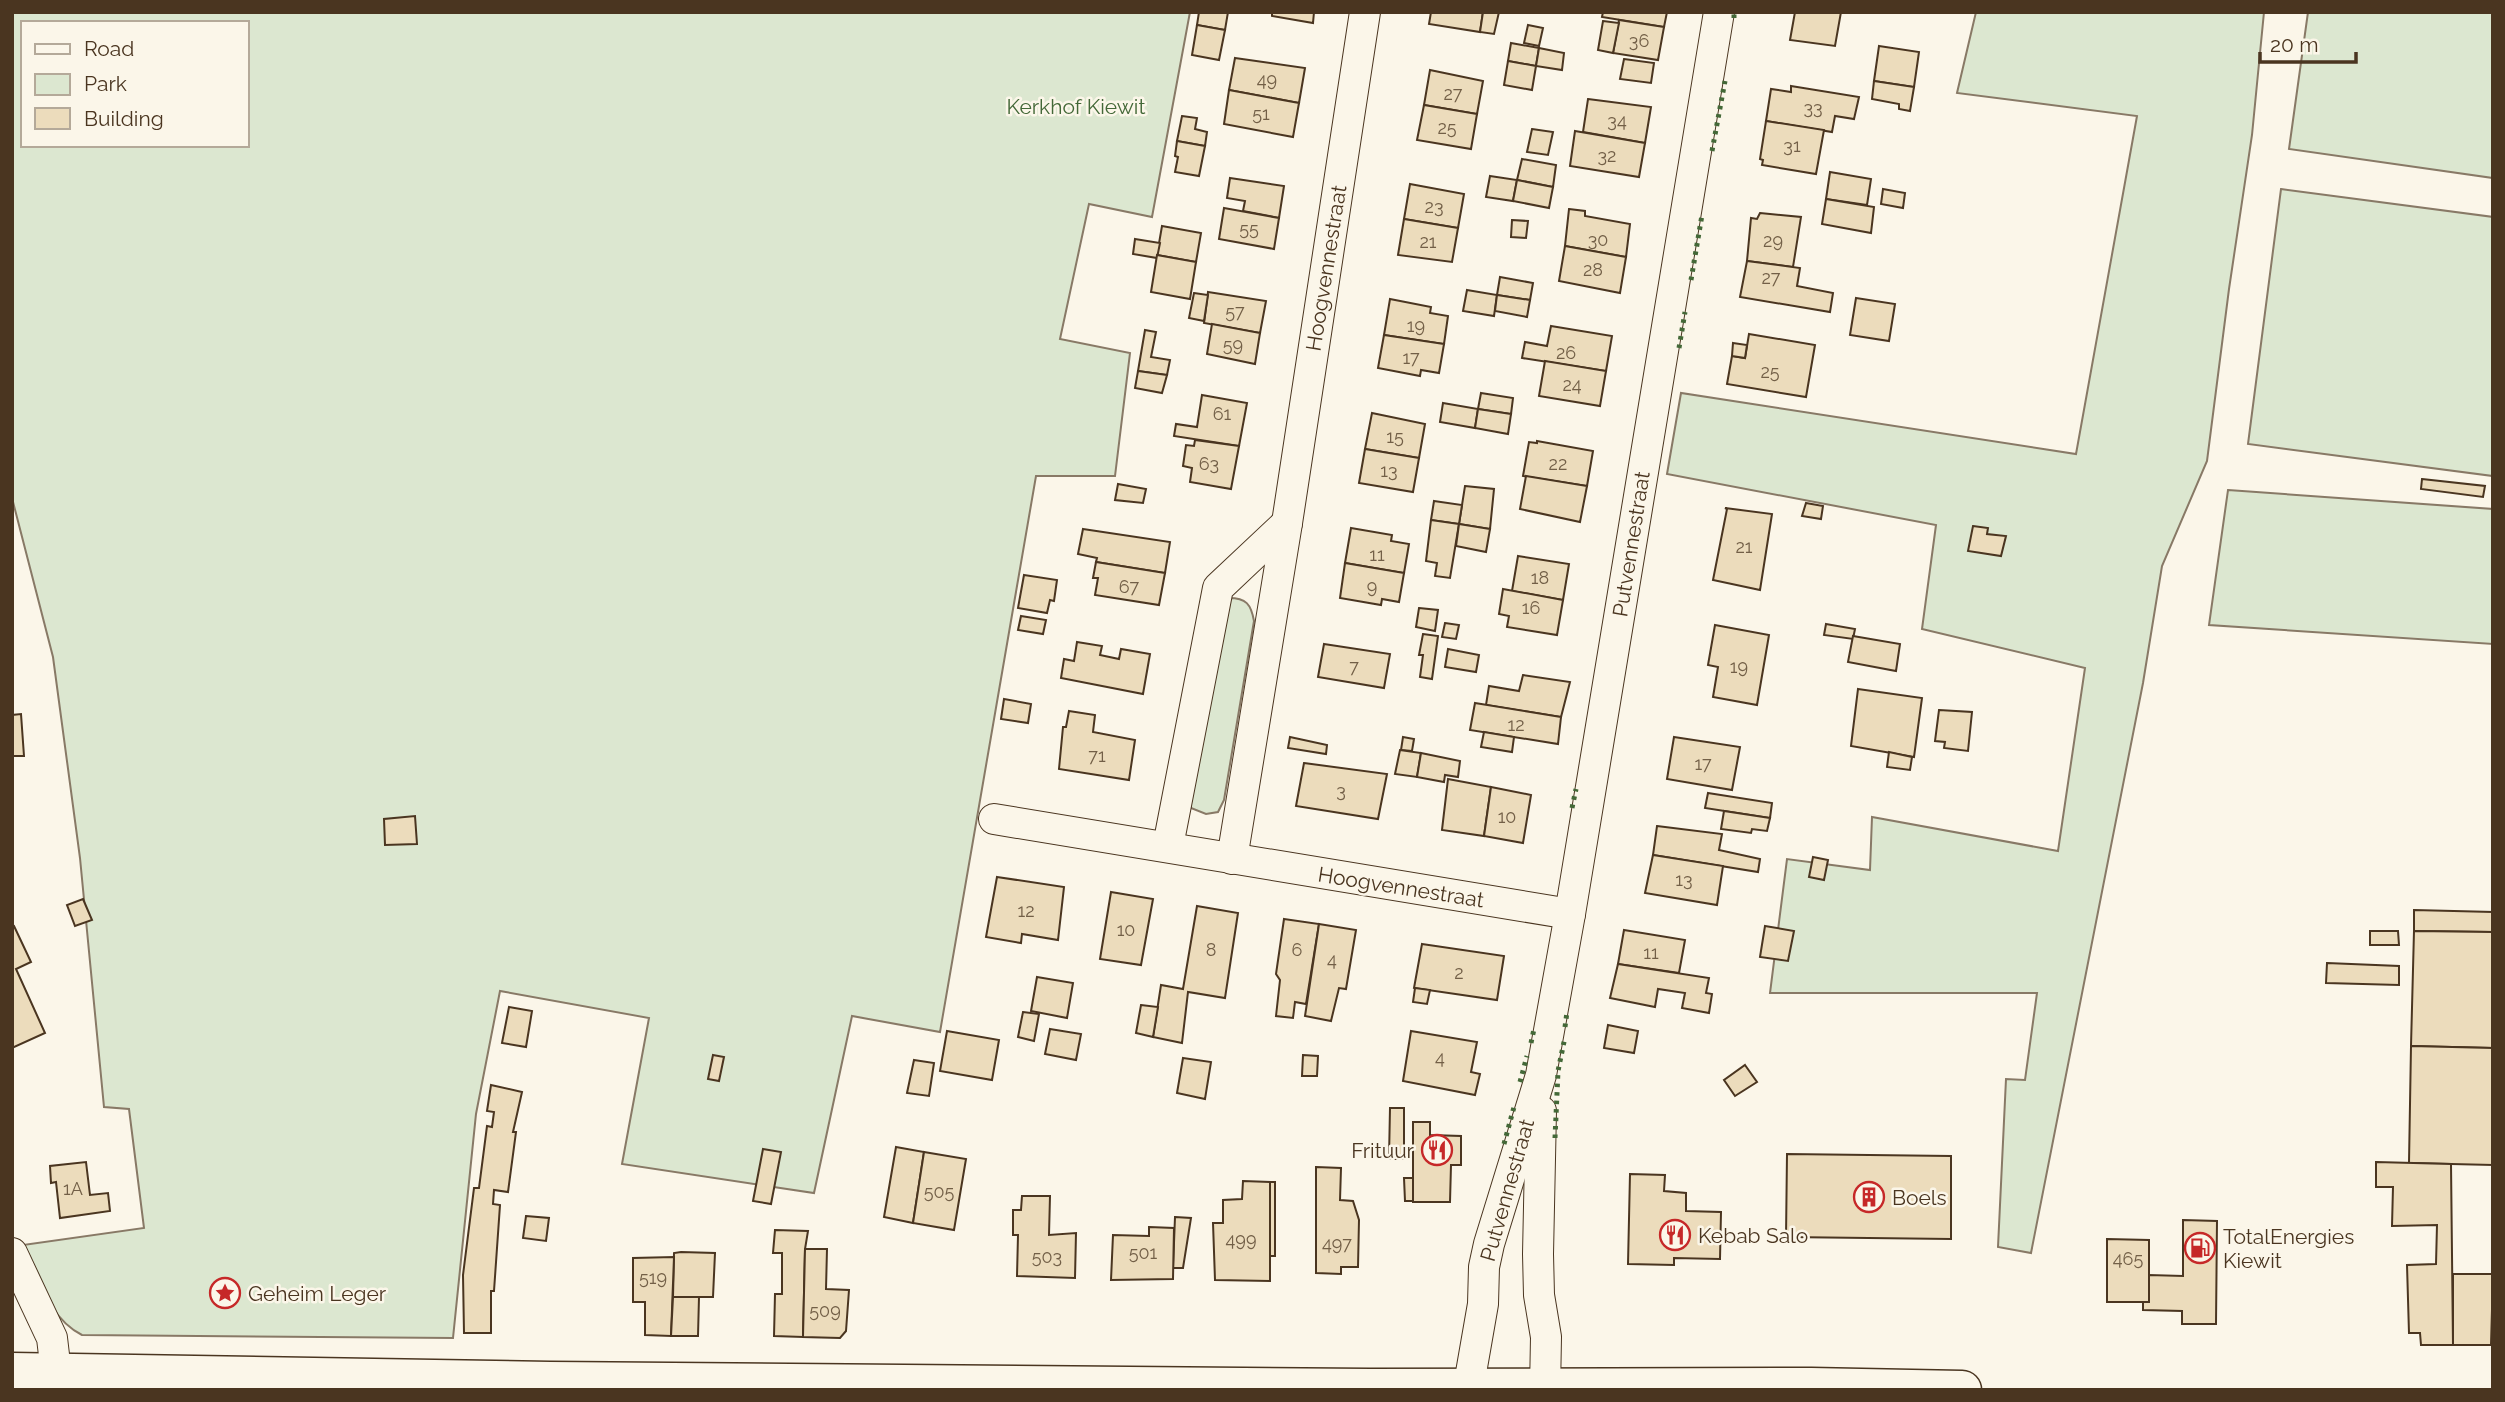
<svg xmlns="http://www.w3.org/2000/svg" width="2505" height="1402" font-family="Raleway,sans-serif">
  <rect width="100%" height="100%" fill="#fbf6e9"/>
  <g fill="#dce7d0" stroke="#887966" stroke-width="2" fill-rule="evenodd">
    <path d="M12,12H1190L1152,217L1089,204L1060,339L1130,353L1115,476H1036L940,1032L852,1016L814,1193L622,1164L649,1018L500,991L476,1114L453,1338L82,1335C49,1319 38,1277 23,1245L144,1228L129,1109L104,1107L80,858L53,657L12,498ZM23,23H247V145H23Z"/>
    <path d="M1976,12H2264L2252,135L2229,289L2207,461L2162,566L2143,683L2031,1253L1998,1247L2006,1079L2025,1080L2037,993H1770L1787,859L1870,870L1872,817L2058,851L2085,668L1922,629L1936,525L1667,474L1681,393L2076,454L2137,116L1957,93Z"/>
    <path d="M2308,12H2493V178L2289,149Z"/>
    <path d="M2281,189L2493,217V476L2248,444Z"/>
    <path d="M2228,490L2493,509V644L2209,625Z"/>
    <path d="M1229,598C1246,598 1251,604 1254,621L1224,800L1218,812L1206,814L1191,808L1189,799Z"/>
  </g>
  <g fill="#ecdcbc" stroke="#4a3520" stroke-width="2">
    <path d="M1199,12H1228L1225,30L1197,25Z"/>
    <path d="M1272,12H1314L1313,23L1272,16Z"/>
    <path d="M1431,12H1483L1480,32L1429,24Z"/>
    <path d="M1483,12H1499L1494,34L1480,32Z"/>
    <path d="M1603,12H1667L1664,27L1602,17Z"/>
    <path d="M1795,12H1841L1835,46L1790,40Z"/>
    <path d="M1619,20L1664,27L1658,60L1613,53Z"/>
    <path d="M1603,21L1619,23L1613,53L1598,50Z"/>
    <path d="M1197,25L1225,30L1219,60L1192,55Z"/>
    <path d="M1528,25L1543,28L1539,46L1524,43Z"/>
    <path d="M1511,43L1539,48L1536,66L1508,61Z"/>
    <path d="M1879,46L1919,52L1914,87L1874,81Z"/>
    <path d="M1539,48L1564,53L1562,70L1536,66Z"/>
    <path d="M1235,58L1305,68L1299,103L1229,90Z"/>
    <path d="M1624,59L1654,63L1651,83L1620,79Z"/>
    <path d="M1508,61L1536,66L1532,90L1504,85Z"/>
    <path d="M1430,70L1483,81L1477,114L1424,105Z"/>
    <path d="M1874,81L1914,87L1910,111L1899,109V104L1872,99Z"/>
    <path d="M1791,86L1859,97L1854,119L1835,116L1832,132L1766,121L1771,89L1791,92Z"/>
    <path d="M1229,90L1299,103L1293,137L1224,124Z"/>
    <path d="M1588,99L1651,107L1645,143L1583,132Z"/>
    <path d="M1424,105L1477,114L1471,149L1417,140Z"/>
    <path d="M1182,116L1197,118L1195,129L1207,132L1205,146L1177,141Z"/>
    <path d="M1766,121L1824,130L1816,174L1762,165L1763,160L1760,159Z"/>
    <path d="M1532,129L1553,132L1548,155L1527,152Z"/>
    <path d="M1575,131L1645,143L1639,177L1570,166Z"/>
    <path d="M1177,141L1205,146L1199,176L1175,172L1178,157L1175,156Z"/>
    <path d="M1522,159L1556,165L1553,187L1517,180Z"/>
    <path d="M1830,172L1871,179L1867,205L1826,199Z"/>
    <path d="M1490,176L1517,180L1513,201L1486,197Z"/>
    <path d="M1230,178L1284,186L1279,218L1243,211L1245,201L1227,198Z"/>
    <path d="M1517,180L1553,187L1549,208L1513,201Z"/>
    <path d="M1410,184L1464,194L1458,228L1404,219Z"/>
    <path d="M1883,189L1905,193L1903,208L1881,204Z"/>
    <path d="M1826,199L1874,207L1871,233L1822,224Z"/>
    <path d="M1224,208L1279,218L1274,249L1219,239Z"/>
    <path d="M1569,209L1585,211V216L1630,224L1626,257L1565,246Z"/>
    <path d="M1760,213L1801,217L1793,267L1747,261L1751,218L1757,219Z"/>
    <path d="M1404,219L1458,228L1452,262L1398,255Z"/>
    <path d="M1512,220L1528,221L1526,238L1511,237Z"/>
    <path d="M1162,226L1201,233L1196,262L1157,255Z"/>
    <path d="M1135,239L1160,243L1157,258L1133,254Z"/>
    <path d="M1565,246L1626,257L1620,293L1559,281Z"/>
    <path d="M1157,255L1196,262L1190,299L1151,292Z"/>
    <path d="M1747,261L1800,268L1797,286L1833,293L1830,312L1740,297Z"/>
    <path d="M1500,277L1533,283L1530,300L1497,295Z"/>
    <path d="M1467,290L1497,295L1494,316L1463,311Z"/>
    <path d="M1208,292L1266,301L1260,333L1204,323Z"/>
    <path d="M1194,293L1208,295L1204,321L1189,318Z"/>
    <path d="M1497,295L1530,300L1527,317L1495,311Z"/>
    <path d="M1856,298L1895,304L1889,341L1850,335Z"/>
    <path d="M1390,299L1431,307L1430,313L1448,316L1444,344L1384,335Z"/>
    <path d="M1212,324L1260,333L1255,364L1207,354Z"/>
    <path d="M1551,326L1612,336L1606,371L1522,358L1525,342L1547,346Z"/>
    <path d="M1145,330L1156,332L1151,357L1170,360L1167,375L1138,371Z"/>
    <path d="M1749,334L1815,345L1806,397L1727,384L1732,356L1745,358Z"/>
    <path d="M1384,335L1444,344L1439,373L1421,370L1420,376L1378,368Z"/>
    <path d="M1733,343L1747,345L1745,358L1732,356Z"/>
    <path d="M1545,361L1606,371L1600,406L1539,396Z"/>
    <path d="M1138,371L1167,375L1162,393L1135,388Z"/>
    <path d="M1481,393L1513,398L1511,414L1478,409Z"/>
    <path d="M1202,395L1247,403L1239,446L1174,436L1176,424L1197,427Z"/>
    <path d="M1443,403L1478,409L1475,428L1440,422Z"/>
    <path d="M1478,409L1511,414L1508,434L1475,428Z"/>
    <path d="M1372,413L1425,424L1419,458L1365,449Z"/>
    <path d="M1195,440L1239,446L1231,489L1190,482L1192,468L1183,466L1186,445L1194,446Z"/>
    <path d="M1537,441L1593,451L1587,486L1523,476L1529,442L1537,443Z"/>
    <path d="M1365,449L1419,458L1413,492L1359,483Z"/>
    <path d="M1526,476L1587,486L1580,522L1520,509Z"/>
    <path d="M2422,479L2485,486L2483,497L2421,489Z"/>
    <path d="M1118,484L1146,489L1143,503L1115,500Z"/>
    <path d="M1465,486L1494,489L1490,529L1459,524Z"/>
    <path d="M1434,501L1462,505L1459,524L1431,520Z"/>
    <path d="M1806,503L1823,506L1821,519L1802,516Z"/>
    <path d="M1725,508L1772,514L1760,590L1713,580L1727,509Z"/>
    <path d="M1431,520L1459,524L1450,578L1435,576L1437,563L1426,561Z"/>
    <path d="M1459,524L1490,529L1486,552L1456,546Z"/>
    <path d="M1973,526L1988,528L1987,534L2006,536L2001,556L1968,551Z"/>
    <path d="M1351,528L1392,535L1391,541L1409,544L1404,573L1345,563Z"/>
    <path d="M1083,529L1170,542L1165,573L1096,562L1097,558L1078,554Z"/>
    <path d="M1518,556L1569,564L1563,600L1512,591Z"/>
    <path d="M1096,562L1165,573L1159,605L1095,595L1098,578H1093Z"/>
    <path d="M1345,563L1404,573L1399,602L1382,599L1381,605L1340,598Z"/>
    <path d="M1024,575L1057,580L1054,601L1050,600L1047,613L1018,608Z"/>
    <path d="M1503,589L1563,600L1557,635L1507,627L1509,616L1499,614Z"/>
    <path d="M1419,608L1438,610L1435,631L1416,627Z"/>
    <path d="M1021,616L1046,620L1043,634L1018,630Z"/>
    <path d="M1445,623L1459,625L1456,639L1442,637Z"/>
    <path d="M1826,624L1855,629L1853,639L1824,635Z"/>
    <path d="M1715,625L1769,635L1757,705L1713,697L1718,667L1708,665Z"/>
    <path d="M1423,634L1438,636L1432,679L1420,677L1423,655H1419Z"/>
    <path d="M1853,636L1900,644L1896,671L1848,662Z"/>
    <path d="M1077,642L1102,646L1100,655L1119,659L1121,649L1150,654L1143,694L1061,678L1064,659L1074,661Z"/>
    <path d="M1324,644L1390,654L1384,688L1318,677Z"/>
    <path d="M1448,649L1479,655L1476,672L1445,667Z"/>
    <path d="M1523,675L1570,682L1561,717L1486,705L1489,686L1519,691Z"/>
    <path d="M1858,689L1922,698L1914,757L1851,746Z"/>
    <path d="M1004,699L1031,704L1028,723L1001,719Z"/>
    <path d="M1475,703L1561,717L1558,744L1470,730Z"/>
    <path d="M1939,710L1972,712L1968,751L1944,748L1945,742L1935,741Z"/>
    <path d="M1069,711L1095,715L1093,732L1135,740L1129,780L1059,769L1063,727H1066Z"/>
    <path d="M21,714L24,756H12V715Z"/>
    <path d="M1484,732L1514,737L1512,752L1481,747Z"/>
    <path d="M1290,737L1327,745L1326,754L1288,748Z"/>
    <path d="M1403,737L1414,739L1412,751L1401,750Z"/>
    <path d="M1674,737L1740,747L1732,790L1667,779Z"/>
    <path d="M1400,750L1421,753L1417,777L1395,774Z"/>
    <path d="M1889,752L1912,757L1910,770L1887,767Z"/>
    <path d="M1421,753L1460,761L1458,777L1445,775L1444,782L1417,777Z"/>
    <path d="M1304,763L1387,774L1378,819L1296,806Z"/>
    <path d="M1448,779L1491,787L1484,836L1442,830Z"/>
    <path d="M1491,787L1531,795L1523,843L1484,836Z"/>
    <path d="M1708,793L1772,803L1770,818L1705,808Z"/>
    <path d="M1724,811L1770,818L1767,831L1752,829L1751,833L1721,829Z"/>
    <path d="M415,816L417,844L385,845L384,819Z"/>
    <path d="M1657,826L1722,834L1719,850L1760,859L1758,872L1653,855Z"/>
    <path d="M1653,855L1723,866L1717,905L1645,893Z"/>
    <path d="M1813,857L1828,860L1824,880L1809,877Z"/>
    <path d="M997,877L1064,887L1058,940L1022,934L1021,943L986,937Z"/>
    <path d="M1111,892L1153,899L1141,965L1100,959Z"/>
    <path d="M83,899L92,920L75,926L67,905Z"/>
    <path d="M1197,906L1238,913L1225,998L1188,992L1182,1043L1153,1037L1161,985L1183,989Z"/>
    <path d="M2414,910L2493,912V932L2414,931Z"/>
    <path d="M1284,919L1319,924L1306,1004L1295,1002L1293,1018L1276,1016L1280,980L1276,974Z"/>
    <path d="M1319,924L1356,930L1346,989L1339,988L1331,1021L1305,1016Z"/>
    <path d="M14,926L31,962L16,969L45,1033L12,1048V927Z"/>
    <path d="M1765,926L1794,931L1788,961L1760,957Z"/>
    <path d="M1624,930L1685,940L1679,973L1618,964Z"/>
    <path d="M2370,931H2398L2399,945H2370Z"/>
    <path d="M2414,931L2493,932V1048L2411,1046Z"/>
    <path d="M1422,944L1504,956L1497,1000L1414,988Z"/>
    <path d="M2327,963L2399,966V985L2326,983Z"/>
    <path d="M1618,964L1709,978L1706,993L1712,994L1709,1013L1682,1008L1685,993L1658,989L1655,1007L1610,998Z"/>
    <path d="M1037,977L1073,983L1067,1018L1031,1011Z"/>
    <path d="M1415,988L1430,990L1427,1004L1413,1002Z"/>
    <path d="M1141,1005L1158,1007L1153,1037L1136,1033Z"/>
    <path d="M509,1007L532,1011L526,1047L502,1043Z"/>
    <path d="M1023,1012L1039,1014L1034,1041L1018,1037Z"/>
    <path d="M1608,1025L1638,1031L1634,1053L1604,1048Z"/>
    <path d="M1050,1029L1081,1034L1076,1060L1045,1054Z"/>
    <path d="M947,1031L999,1040L992,1080L940,1071Z"/>
    <path d="M1411,1031L1477,1042L1471,1072L1480,1074L1475,1095L1403,1081Z"/>
    <path d="M2411,1046L2493,1048V1165L2409,1163Z"/>
    <path d="M713,1055L724,1057L719,1081L708,1079Z"/>
    <path d="M1303,1055L1318,1056L1317,1076H1302Z"/>
    <path d="M1183,1058L1211,1062L1205,1099L1177,1093Z"/>
    <path d="M914,1060L934,1063L929,1096L907,1093Z"/>
    <path d="M1745,1065L1757,1082L1735,1096L1724,1080Z"/>
    <path d="M491,1085L522,1092L513,1132H516L508,1192L494,1190L493,1204L500,1205L494,1291H491V1333H464L463,1275L474,1188H479L487,1126L492,1127L494,1112L487,1111Z"/>
    <path d="M1390,1108H1404V1159H1389Z"/>
    <path d="M1413,1122H1430V1135L1461,1136V1165H1451L1450,1202H1413Z"/>
    <path d="M896,1147L924,1152L913,1223L884,1217Z"/>
    <path d="M763,1149L781,1152L771,1204L753,1201Z"/>
    <path d="M924,1152L966,1159L954,1230L913,1223Z"/>
    <path d="M1787,1154L1951,1156V1239L1786,1237Z"/>
    <path d="M86,1162L90,1195L108,1193L110,1211L60,1218L56,1182L51,1183L50,1166Z"/>
    <path d="M2376,1162L2451,1164L2453,1345H2421L2420,1333H2409L2407,1265L2436,1264L2437,1225L2392,1226L2393,1187H2376Z"/>
    <path d="M1316,1167L1341,1168L1340,1200L1353,1201L1359,1220L1358,1267H1341V1274L1316,1273Z"/>
    <path d="M1630,1174L1665,1175L1664,1191L1686,1193V1211L1721,1212L1720,1259L1674,1258V1265L1628,1264Z"/>
    <path d="M1404,1178H1413V1201H1405Z"/>
    <path d="M1243,1181L1270,1182V1281L1215,1280L1213,1223H1223V1200L1242,1199Z"/>
    <rect x="1270" y="1182" width="5" height="74"/>
    <path d="M1022,1196H1050L1049,1235L1076,1233L1075,1278L1017,1276L1018,1235H1013V1210H1021Z"/>
    <path d="M526,1216L549,1218L546,1241L523,1238Z"/>
    <path d="M1175,1217L1191,1218L1183,1268H1173Z"/>
    <path d="M2183,1220L2217,1221L2216,1324H2182V1311L2143,1310V1302H2149V1275L2183,1276Z"/>
    <path d="M1149,1227L1174,1228L1173,1279L1111,1280L1113,1235L1149,1236Z"/>
    <path d="M775,1230L808,1231L805,1249L803,1337L774,1336L775,1294H782V1253H773Z"/>
    <path d="M2107,1239L2149,1240V1302H2107Z"/>
    <path d="M805,1249H827L826,1289L849,1290L846,1331L840,1338L803,1337Z"/>
    <path d="M681,1252L715,1253L713,1297H673L674,1253Z"/>
    <path d="M674,1257L671,1336L645,1335V1302H633V1258Z"/>
    <path d="M2453,1274H2493L2491,1345H2453Z"/>
    <path d="M673,1297H699L698,1336H671Z"/>
  </g>
  <g fill="none" stroke-linecap="round" stroke-linejoin="round">
    <g stroke="#4a3520" stroke-width="32">
      <g id="minor">
        <path d="M994,819L1570,914"/>
        <path d="M1168,846L1218,588L1287,523"/>
        <path d="M1232,859L1287,523L1365,12"/>
        <path d="M1541,1111L1538,1254L1539,1295L1546,1337L1545,1390"/>
        <path d="M12,1253L52,1338L56,1372"/>
        <path d="M1468,1390L1483,1304L1484,1267L1489,1244L1541,1075L1570,914L1719,12"/>
      </g>
    </g>
    <g stroke="#4a3520" stroke-width="41">
      <path id="primary" d="M12,1372L550,1381L1370,1388L1811,1387L1962,1390"/>
    </g>
    <use href="#minor" stroke="#fbf6e9" stroke-width="30"/>
    <use href="#primary" stroke="#fbf6e9" stroke-width="38"/>
    <g stroke="#436837" stroke-width="5" stroke-dasharray="3.5 5" stroke-linecap="butt">
      <path d="M1734,18V12"/>
      <path d="M1712,151L1725,81"/>
      <path d="M1691,280L1702,215"/>
      <path d="M1679,348L1685,312"/>
      <path d="M1572,808L1576,789"/>
      <path d="M1565,1027L1567,1012"/>
      <path d="M1531,1043L1534,1029"/>
      <path d="M1520,1082L1527,1056"/>
      <path d="M1555,1138L1558,1071L1565,1037"/>
      <path d="M1504,1144L1514,1107"/>
    </g>
  </g>
  <defs>
    <g id="restaurant-ring" transform="scale(1.575)"><circle r="9.5" fill="#fbf6e9" stroke="#c62828" stroke-width="1.5"/><path d="M-5-6h1v4h1v-4h1v4h1v-4h1v5L-1.5 .5V6h-2V.5L-5-1ZM5-6V6H3V1.5H1.5Q1.5-4 5-6Z" fill="#c62828"/></g>
    <g id="building-ring" transform="scale(1.575)"><circle r="9.5" fill="#fbf6e9" stroke="#c62828" stroke-width="1.5"/><path d="M-4-6H4V6H1V3H-1V6H-4ZM-2.5-4.3h1.7v1.8h-1.7ZM.8-4.3h1.7v1.8H.8ZM-2.5-1h1.7V.8h-1.7ZM.8-1h1.7V.8H.8Z" fill="#c62828"/></g>
    <g id="fuel-ring" transform="scale(1.575)"><circle r="9.5" fill="#fbf6e9" stroke="#c62828" stroke-width="1.5"/><path d="M-5.5-6h7V0h2V4h1.3V-2.5L3-4.5l.8-.8L6-3V5H2.5V1h-1V6h-7ZM-4.2-4.7v3.2H.2V-4.7Z" fill="#c62828"/></g>
    <g id="sight-ring" transform="scale(1.575)"><circle r="9.5" fill="#fbf6e9" stroke="#c62828" stroke-width="1.5"/><path d="M0-6L1.8-2.2L6-1.7L2.9 1.2L3.7 5.4L0 3.3L-3.7 5.4L-2.9 1.2L-6-1.7L-1.8-2.2Z" fill="#c62828"/></g>
  </defs>
  <g fill-rule="evenodd">
    <use href="#restaurant-ring" x="1437" y="1150"/>
    <use href="#building-ring" x="1869" y="1197"/>
    <use href="#restaurant-ring" x="1675" y="1235"/>
    <use href="#fuel-ring" x="2200" y="1248"/>
    <use href="#sight-ring" x="225" y="1293"/>
  </g>
  <g text-anchor="middle" dominant-baseline="central" stroke-width="5" stroke-linejoin="round" paint-order="stroke">
    <g font-size="18" fill="#725f47">
      <text x="1639" y="40">36</text>
      <text x="1267" y="79">49</text>
      <text x="1453" y="93">27</text>
      <text x="1813" y="107">33</text>
      <text x="1261" y="113">51</text>
      <text x="1617" y="120">34</text>
      <text x="1447" y="127">25</text>
      <text x="1792" y="145">31</text>
      <text x="1607" y="155">32</text>
      <text x="1434" y="206">23</text>
      <text x="1249" y="228">55</text>
      <text x="1598" y="239">30</text>
      <text x="1773" y="240">29</text>
      <text x="1428" y="241">21</text>
      <text x="1593" y="269">28</text>
      <text x="1771" y="277">27</text>
      <text x="1235" y="311">57</text>
      <text x="1416" y="325">19</text>
      <text x="1233" y="344">59</text>
      <text x="1566" y="352">26</text>
      <text x="1411" y="357">17</text>
      <text x="1770" y="371">25</text>
      <text x="1572" y="384">24</text>
      <text x="1222" y="413">61</text>
      <text x="1395" y="436">15</text>
      <text x="1209" y="463">63</text>
      <text x="1558" y="463">22</text>
      <text x="1389" y="470">13</text>
      <text x="1744" y="546">21</text>
      <text x="1377" y="554">11</text>
      <text x="1540" y="577">18</text>
      <text x="1129" y="586">67</text>
      <text x="1372" y="586">9</text>
      <text x="1531" y="607">16</text>
      <text x="1354" y="666">7</text>
      <text x="1739" y="666">19</text>
      <text x="1516" y="724">12</text>
      <text x="1097" y="755">71</text>
      <text x="1703" y="763">17</text>
      <text x="1341" y="790">3</text>
      <text x="1507" y="816">10</text>
      <text x="1684" y="879">13</text>
      <text x="1026" y="910">12</text>
      <text x="1126" y="929">10</text>
      <text x="1211" y="949">8</text>
      <text x="1297" y="949">6</text>
      <text x="1651" y="952">11</text>
      <text x="1332" y="959">4</text>
      <text x="1459" y="972">2</text>
      <text x="1440" y="1057">4</text>
      <text x="73" y="1188">1A</text>
      <text x="939" y="1191">505</text>
      <text x="1241" y="1239">499</text>
      <text x="1337" y="1243">497</text>
      <text x="1143" y="1252">501</text>
      <text x="1047" y="1256">503</text>
      <text x="2128" y="1258">465</text>
      <text x="653" y="1277">519</text>
      <text x="825" y="1310">509</text>
    </g>
    <g font-size="21" fill="#436837" stroke="#fbf6e9">
      <text x="1076" y="106">Kerkhof Kiewit</text>
    </g>
    <g font-size="21" fill="#4a3520" stroke="#fbf6e9">
      <text transform="translate(1326 268) rotate(-81)">Hoogvennestraat</text>
      <text transform="translate(1631 544) rotate(-81)">Putvennestraat</text>
      <text transform="translate(1401 887) rotate(9)">Hoogvennestraat</text>
      <text transform="translate(1507 1190) rotate(-74)">Putvennestraat</text>
    </g>
    <g font-size="21" fill="#4a3520" stroke="#fbf6e9" text-anchor="start">
      <text x="1414" y="1150" text-anchor="end">Frituur</text>
      <text x="1892" y="1197">Boels</text>
      <text x="1698" y="1235">Kebab Salo</text>
      <text x="2223" y="1236">TotalEnergies<tspan x="2223" dy="24">Kiewit</tspan></text>
      <text x="248" y="1293">Geheim Leger</text>
    </g>
  </g>
  <rect width="2505" height="1402" fill="none" stroke="#4a3520" stroke-width="28"/>
  <rect x="21" y="21" width="228" height="126" fill="#fbf6e9" stroke="#b4a999" stroke-width="2"/>
  <rect x="35" y="44" width="35" height="10" fill="#fbf6e9" stroke="#b4a999" stroke-width="2"/>
  <text x="84" y="56" font-size="21" fill="#4a3520">Road</text>
  <rect x="35" y="74" width="35" height="21" fill="#dce7d0" stroke="#b4a999" stroke-width="2"/>
  <text x="84" y="91" font-size="21" fill="#4a3520">Park</text>
  <rect x="35" y="108" width="35" height="21" fill="#ecdcbc" stroke="#b4a999" stroke-width="2"/>
  <text x="84" y="126" font-size="21" fill="#4a3520">Building</text>
  <path d="M2260 52v10h96v-10" fill="none" stroke="#4a3520" stroke-width="3.5"/>
  <text x="2270" y="52" font-size="21" fill="#4a3520" stroke="#fbf6e9" stroke-width="5" paint-order="stroke">20 m</text>
</svg>
